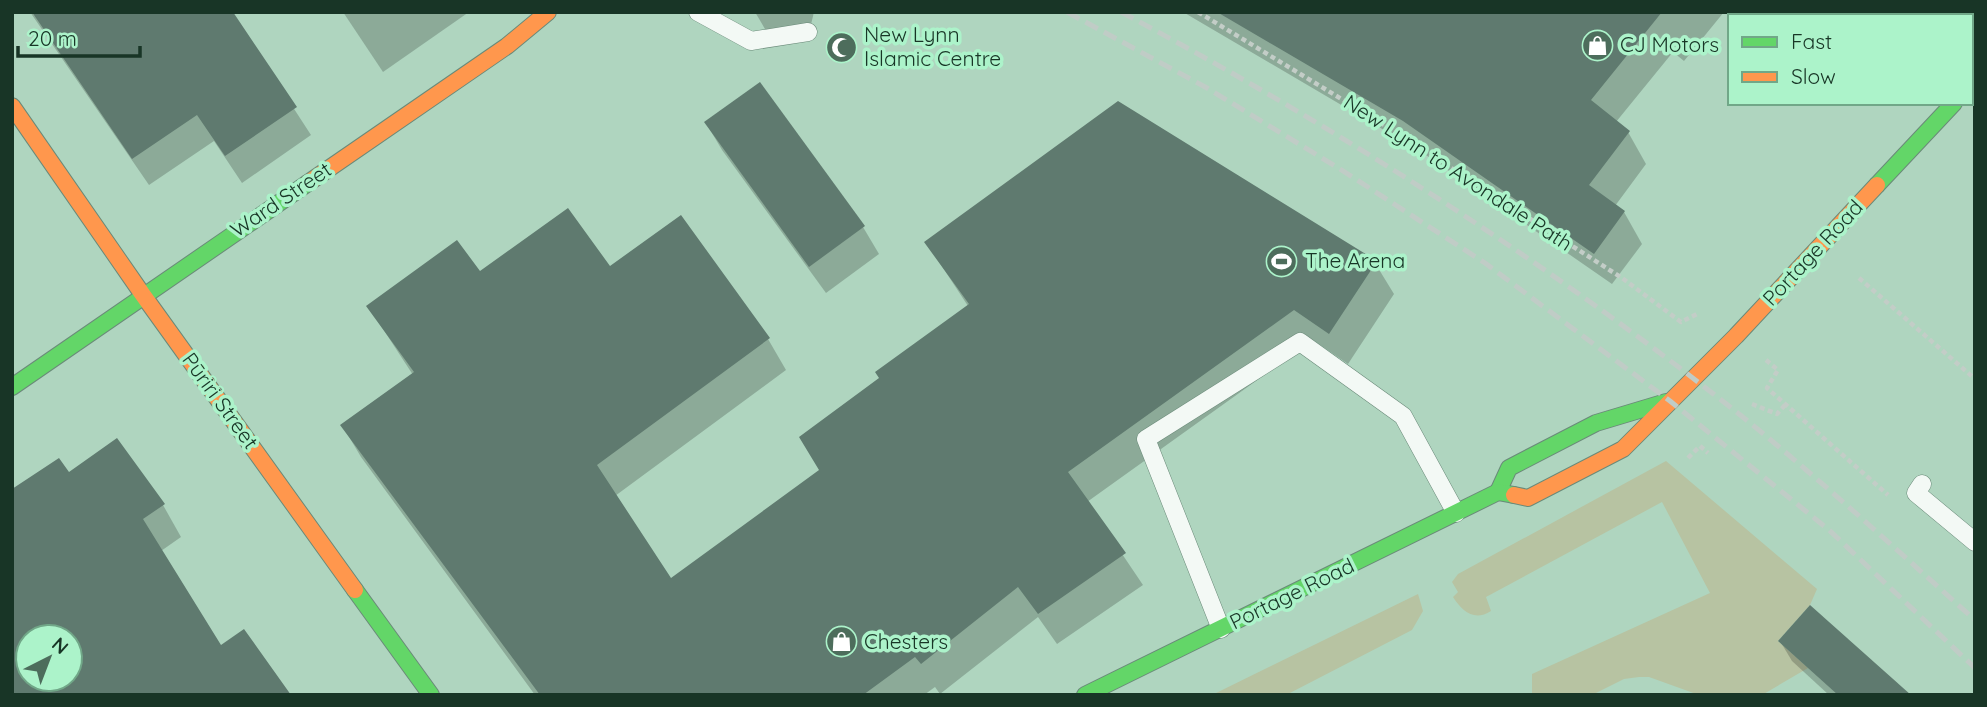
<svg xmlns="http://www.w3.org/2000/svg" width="1987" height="707" font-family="Quicksand,sans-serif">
  <rect width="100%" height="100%" fill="#afd5bf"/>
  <g fill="#b7c3a2">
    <path d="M1666,461L1817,589L1810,605L1778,641L1808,668L1762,695H1699L1649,677H1639L1624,679L1592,695H1532V674L1710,593L1662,502L1486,597L1491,611C1474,622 1462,611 1453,597L1458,592L1452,582L1458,574Z"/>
    <polygon points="1418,594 1423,611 1412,630 1286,695 1212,695"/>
  </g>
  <g fill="#0003" fill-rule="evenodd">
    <polygon points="30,12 231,12 311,135 242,183 214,141 149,185"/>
    <polygon points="343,12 469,12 383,72"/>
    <polygon points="755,12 814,12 807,41 765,29"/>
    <polygon points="1183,12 1724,12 1684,61 1673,52 1616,122 1628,132 1646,164 1615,206 1624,212 1642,244 1612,284 1423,153"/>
    <polygon points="1783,12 1936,12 1934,16 1788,16"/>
    <polygon points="706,123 863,227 879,254 826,293 722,150"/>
    <polygon points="926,242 1375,263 1394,294 1348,364 1313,340 1087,502 1143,585 1057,644 1038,617 940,694 935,687 924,695 535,695 361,457 342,425 413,375 368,306 480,273 609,269 768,339 786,370 615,496 671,580 821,471 881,379 968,306"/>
    <path d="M116,440L163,505L181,537L161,551L220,647L12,695L68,474ZM28,637H70V679H28Z"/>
    <polygon points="1780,641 1905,695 1829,695 1792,661"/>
  </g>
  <g fill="#5f7a6f" fill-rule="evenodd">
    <polygon points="32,12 233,12 297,107 225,156 197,115 132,159"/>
    <polygon points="1217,12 1662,12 1591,100 1630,131 1589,185 1625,211 1594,254 1403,121"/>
    <polygon points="760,82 865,226 809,267 704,122"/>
    <polygon points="1118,101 1377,261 1329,334 1294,310 1068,472 1126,553 1038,614 1018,587 921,664 915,657 863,695 540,695 340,425 414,372 366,306 457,240 480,271 568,208 610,266 681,215 770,338 597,465 671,578 819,470 799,437 879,378 875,372 969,304 924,242"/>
    <path d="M117,438L165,504L143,519L221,645L244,629L291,695H12V489L59,458L69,472ZM28,637H70V679H28Z"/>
    <polygon points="1810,605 1911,695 1838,695 1778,641"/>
  </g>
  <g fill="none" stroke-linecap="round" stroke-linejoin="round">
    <defs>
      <g id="lane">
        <polyline points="698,12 751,41 808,32"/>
        <polyline points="1922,484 1916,493 1975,542"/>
        <polyline points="1221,629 1146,439 1300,342 1403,416 1456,513"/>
      </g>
      <g id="fast">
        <polyline points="1877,185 1954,103"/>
        <polyline points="12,387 308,183"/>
        <polyline points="1498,492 1509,468 1596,423 1666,402"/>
        <polyline points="355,590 431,695"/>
        <polyline points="1085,695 1498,492 1514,495"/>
      </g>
      <g id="slow">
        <polyline points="12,106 143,295 355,590"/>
        <polyline points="308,183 507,46 548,12"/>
        <polyline points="1514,495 1528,498 1623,449 1736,336 1877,185"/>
      </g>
    </defs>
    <use href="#lane" stroke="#6a8a79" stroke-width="19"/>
    <use href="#fast" stroke="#6a8a79" stroke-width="18"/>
    <use href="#slow" stroke="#6a8a79" stroke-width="18"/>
    <g stroke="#c3cdc7" stroke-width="4.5" stroke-dasharray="5 3.5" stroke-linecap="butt">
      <polyline points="1198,12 1386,126 1622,278 1681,322 1699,313"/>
      <polyline points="1859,278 1975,379"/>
      <polyline points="1766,360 1778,370 1767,388 1888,495"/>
      <polyline points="1752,404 1777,414 1785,405"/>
      <polyline points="1688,458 1700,446 1708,453"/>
    </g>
    <use href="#lane" stroke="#f3f9f5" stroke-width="18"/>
    <use href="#fast" stroke="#63d668" stroke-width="16"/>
    <use href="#slow" stroke="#ff974d" stroke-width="16"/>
    <g stroke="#c0ccc6" stroke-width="5" stroke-dasharray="14 7" stroke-linecap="butt">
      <polyline points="1067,12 1207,88 1340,169 1485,263 1670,401 1829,530 1975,668"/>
      <path d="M1121,12C1337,127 1552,265 1744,418C1823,482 1899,552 1975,620"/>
    </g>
  </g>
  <defs>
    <symbol id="shop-disc" viewBox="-11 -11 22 22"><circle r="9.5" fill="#4d6d5c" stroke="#acf3ca"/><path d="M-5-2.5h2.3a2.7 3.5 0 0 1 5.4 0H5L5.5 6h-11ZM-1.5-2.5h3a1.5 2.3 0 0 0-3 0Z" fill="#fff"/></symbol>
    <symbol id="mosque-disc" viewBox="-11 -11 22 22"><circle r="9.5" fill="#4d6d5c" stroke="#acf3ca"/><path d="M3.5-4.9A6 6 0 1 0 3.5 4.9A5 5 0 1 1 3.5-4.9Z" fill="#fff"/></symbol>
    <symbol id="stadium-disc" viewBox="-11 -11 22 22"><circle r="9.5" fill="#4d6d5c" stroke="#acf3ca"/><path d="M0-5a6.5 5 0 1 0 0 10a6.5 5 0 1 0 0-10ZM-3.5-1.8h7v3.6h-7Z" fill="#fff"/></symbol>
  </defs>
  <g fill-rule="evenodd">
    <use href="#shop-disc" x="1580" y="28" width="35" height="35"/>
    <use href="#mosque-disc" x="824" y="30" width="35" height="35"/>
    <use href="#stadium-disc" x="1264" y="244" width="35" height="35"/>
    <use href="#shop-disc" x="824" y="624" width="35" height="35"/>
  </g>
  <g text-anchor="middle" stroke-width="7" stroke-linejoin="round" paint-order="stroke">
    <g font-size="21" fill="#183526" stroke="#acf3ca" text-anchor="start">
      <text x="864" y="42">New Lynn<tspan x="864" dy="24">Islamic Centre</tspan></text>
      <text x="1620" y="52">CJ Motors</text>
      <text x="1305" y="268">The Arena</text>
      <text x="864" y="649">Chesters</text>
    </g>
    <g font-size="21" fill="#183526" stroke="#acf3ca">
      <text transform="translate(1458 173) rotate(33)" y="7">New Lynn to Avondale Path</text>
      <text transform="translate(281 200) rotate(-34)" y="7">Ward Street</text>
      <text transform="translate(1813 253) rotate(-47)" y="7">Portage Road</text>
      <text transform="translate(220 401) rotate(54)" y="7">Pūriri Street</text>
      <text transform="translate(1292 594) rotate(-26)" y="7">Portage Road</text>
    </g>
  </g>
  <rect width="1987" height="707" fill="none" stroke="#183526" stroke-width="28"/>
  <rect x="1728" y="14" width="245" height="91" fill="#acf3ca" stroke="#71a788" stroke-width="2"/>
  <rect x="1742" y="37" width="35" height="10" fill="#63d668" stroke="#71a788" stroke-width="2"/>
  <text x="1791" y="49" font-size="21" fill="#183526">Fast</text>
  <rect x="1742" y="72" width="35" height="10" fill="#ff974d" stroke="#71a788" stroke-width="2"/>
  <text x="1791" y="84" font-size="21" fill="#183526">Slow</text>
  <g transform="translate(49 658) rotate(42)"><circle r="33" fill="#acf3ca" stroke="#71a788" stroke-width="2"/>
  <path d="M0-5L12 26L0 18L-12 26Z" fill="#4d6d5c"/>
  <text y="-10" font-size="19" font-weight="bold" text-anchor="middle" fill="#183526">N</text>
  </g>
  <path d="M18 46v10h122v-10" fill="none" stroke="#183526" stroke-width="3.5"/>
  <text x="28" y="46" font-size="21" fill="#183526" stroke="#acf3ca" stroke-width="5" paint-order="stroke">20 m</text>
</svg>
